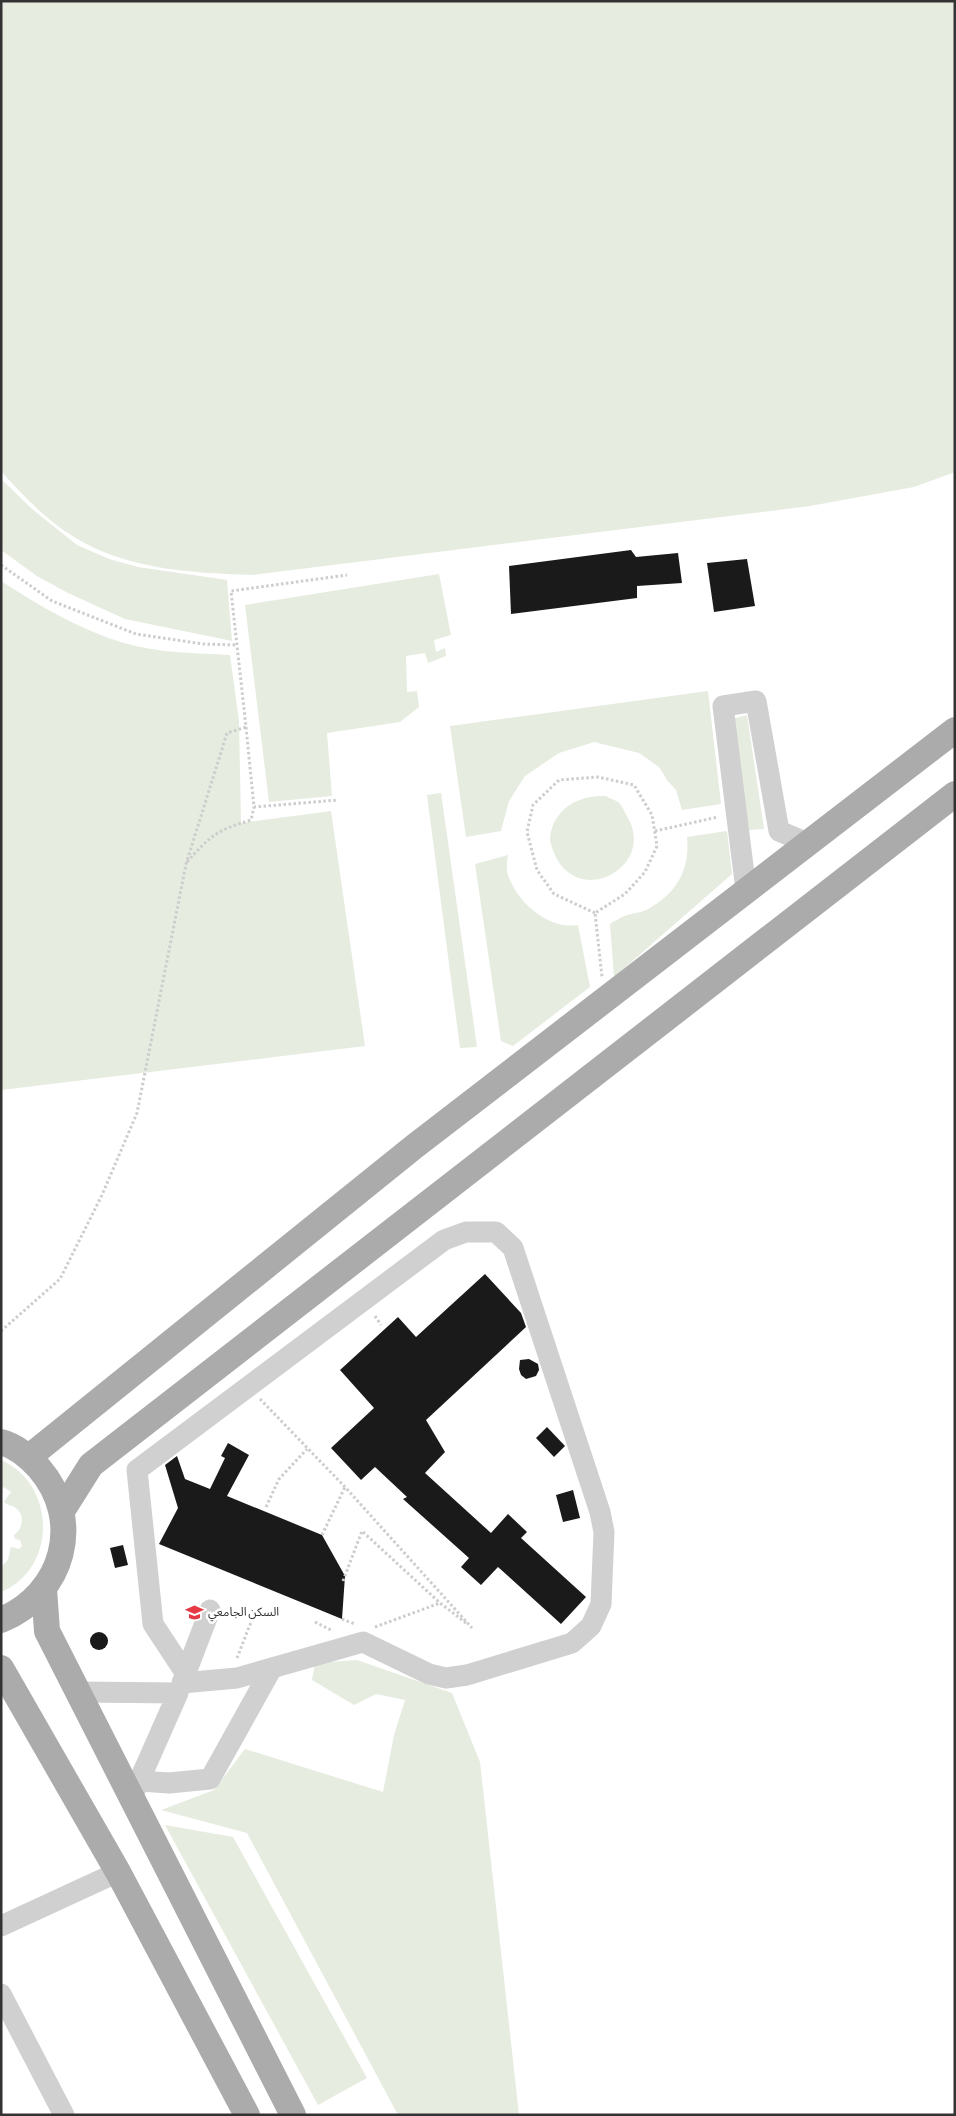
<svg xmlns="http://www.w3.org/2000/svg" width="956" height="2116" font-family="'Asap Condensed','Noto Sans Arabic',sans-serif">
  <rect width="100%" height="100%" fill="#fff"/>
  <g fill="#e6ecdf">
    <path d="M1,1H955V472L914,487L810,506L252,575C195,573 132,570 81,541C50,524 25,498 1,471Z"/>
    <polygon points="1,479 32,509 77,545 109,559 138,567 227,580 232,641 125,619 68,593 37,576 1,550"/>
    <polygon points="439,574 451,635 434,640 436,652 445,648 446,656 428,663 425,653 406,656 407,692 417,691 419,707 400,722 327,733 332,796 269,802 245,605"/>
    <path d="M1,581C40,606 80,630 124,643C157,653 196,653 230,655L239,721L241,823L331,811L365,1046L1,1090Z"/>
    <polygon points="708,691 721,804 682,810 676,790 667,780 659,767 639,753 594,742 559,753 525,776 509,801 501,831 466,837 450,726"/>
    <polygon points="747,715 764,829 749,830 732,719"/>
    <polygon points="441,793 477,1047 460,1048 427,795"/>
    <path d="M606,796C610,799 616,800 619,803C623,807 626,815 629,820C655,870 570,913 551,844C549,836 551,832 553,825C563,804 582,795 606,796Z"/>
    <path d="M727,831L732,874L614,977L610,924C615,921 621,917 627,915C636,913 645,912 653,906C679,890 690,867 687,837Z"/>
    <path d="M508,855C507,862 506,869 508,875C517,902 548,930 578,925L590,987L513,1046L501,1041L475,864Z"/>
    <path d="M1,1460C56,1484 58,1568 1,1592V1567L8,1560L11,1547L19,1549L22,1546L20,1540L15,1539L14,1535C22,1530 25,1517 18,1510C14,1505 8,1506 4,1502L11,1492L4,1487L1,1490Z"/>
    <polygon points="357,1660 452,1693 480,1762 519,2115 398,2115 247,1833 161,1810 214,1790 245,1749 383,1792 394,1735 405,1700 376,1694 354,1705 312,1680 315,1663"/>
    <polygon points="165,1825 233,1837 367,2078 318,2105"/>
  </g>
  <g fill="#1a1a1a">
    <polygon points="631,550 636,557 678,553 682,583 637,586 637,598 511,614 509,566"/>
    <polygon points="747,559 755,606 714,612 707,563"/>
    <polygon points="485,1274 521,1313 526,1327 426,1420 445,1452 425,1473 491,1533 508,1514 527,1532 521,1538 586,1597 561,1624 498,1567 481,1585 461,1567 469,1558 403,1499 407,1497 375,1467 361,1480 331,1448 374,1408 340,1370 398,1317 416,1337"/>
    <polygon points="529,1359 538,1364 539,1370 536,1376 526,1379 521,1375 519,1369 520,1360"/>
    <polygon points="547,1427 565,1446 554,1457 536,1438"/>
    <polygon points="228,1443 249,1455 227,1496 322,1535 345,1576 342,1619 159,1544 178,1508 165,1465 177,1456 185,1479 210,1489 225,1458 221,1456"/>
    <polygon points="573,1490 580,1518 563,1522 556,1495"/>
    <polygon points="123,1545 128,1565 115,1568 110,1548"/>
    <circle cx="99" cy="1641" r="9"/>
  </g>
  <g fill="none" stroke-linecap="round" stroke-linejoin="round">
    <g stroke="#cdcdcd" stroke-width="3" stroke-dasharray="2.5 2.5" stroke-linecap="butt">
      <polyline points="1,565 52,601 136,634 203,644 237,645"/>
      <polyline points="246,727 254,807 338,800"/>
      <polyline points="655,831 718,817"/>
      <path d="M187,862C210,836 217,830 251,820L254,807"/>
      <polyline points="595,913 554,894 537,870 527,832 533,805 559,780 598,777 634,785 652,815 657,846 645,872 625,894 595,913 602,977"/>
      <polyline points="375,1316 381,1325"/>
      <polyline points="1,1331 60,1279 102,1195 137,1113 186,864 227,733 246,727 231,591 347,575"/>
      <polyline points="260,1399 345,1487 472,1628"/>
      <polyline points="266,1507 279,1479 307,1449"/>
      <polyline points="322,1535 345,1487"/>
      <polyline points="343,1581 362,1531 440,1603 466,1623"/>
      <polyline points="342,1619 355,1624"/>
      <polyline points="315,1622 333,1631"/>
      <polyline points="375,1627 440,1603"/>
      <polyline points="237,1658 255,1612"/>
    </g>
    <g stroke="#d0d0d0" stroke-width="21">
      <polyline points="746,890 723,706 756,701 779,831 807,843"/>
      <polyline points="182,1683 237,1678 363,1642 429,1674 446,1678 467,1675 572,1643 591,1626 601,1604 604,1532 600,1512 513,1248 496,1232 466,1232 444,1240 137,1470 153,1624 186,1674"/>
      <polyline points="182,1683 210,1610"/>
      <polyline points="78,1692 178,1693 132,1797"/>
      <polyline points="139,1781 169,1783 210,1779 272,1668"/>
      <polyline points="1,1926 118,1872"/>
      <polyline points="1,1994 64,2115"/>
    </g>
    <g stroke="#ababab" stroke-width="26">
      <path d="M1,1442C16,1446 29,1457 39,1468C84,1520 64,1594 1,1620"/>
      <polyline points="29,1457 415,1146 955,730"/>
      <polyline points="62,1511 91,1465 955,794"/>
      <polyline points="44,1589 47,1631 293,2115"/>
      <polyline points="1,1668 118,1872 247,2115"/>
    </g>
  </g>
  <defs>
    <symbol id="university-bare" viewBox="-9 -9 18 18"><path d="M0-5L7-2L0 1L-7-2ZM-4 1L0 2.5L4 1V4Q0 6-4 4Z" fill="#e63946" stroke="#fff" stroke-width="2.5" paint-order="stroke"/></symbol>
  </defs>
  <g fill-rule="evenodd">
    <use href="#university-bare" x="182" y="1600" width="25" height="25"/>
  </g>
  <g text-anchor="middle" stroke-width="5" stroke-linejoin="round" paint-order="stroke">
    <g font-size="12" fill="#333" stroke="#fff" text-anchor="start">
      <text x="208" y="1616">السكن الجامعي</text>
    </g>
  </g>
  <rect width="956" height="2116" fill="none" stroke="#333333" stroke-width="5"/>
</svg>
